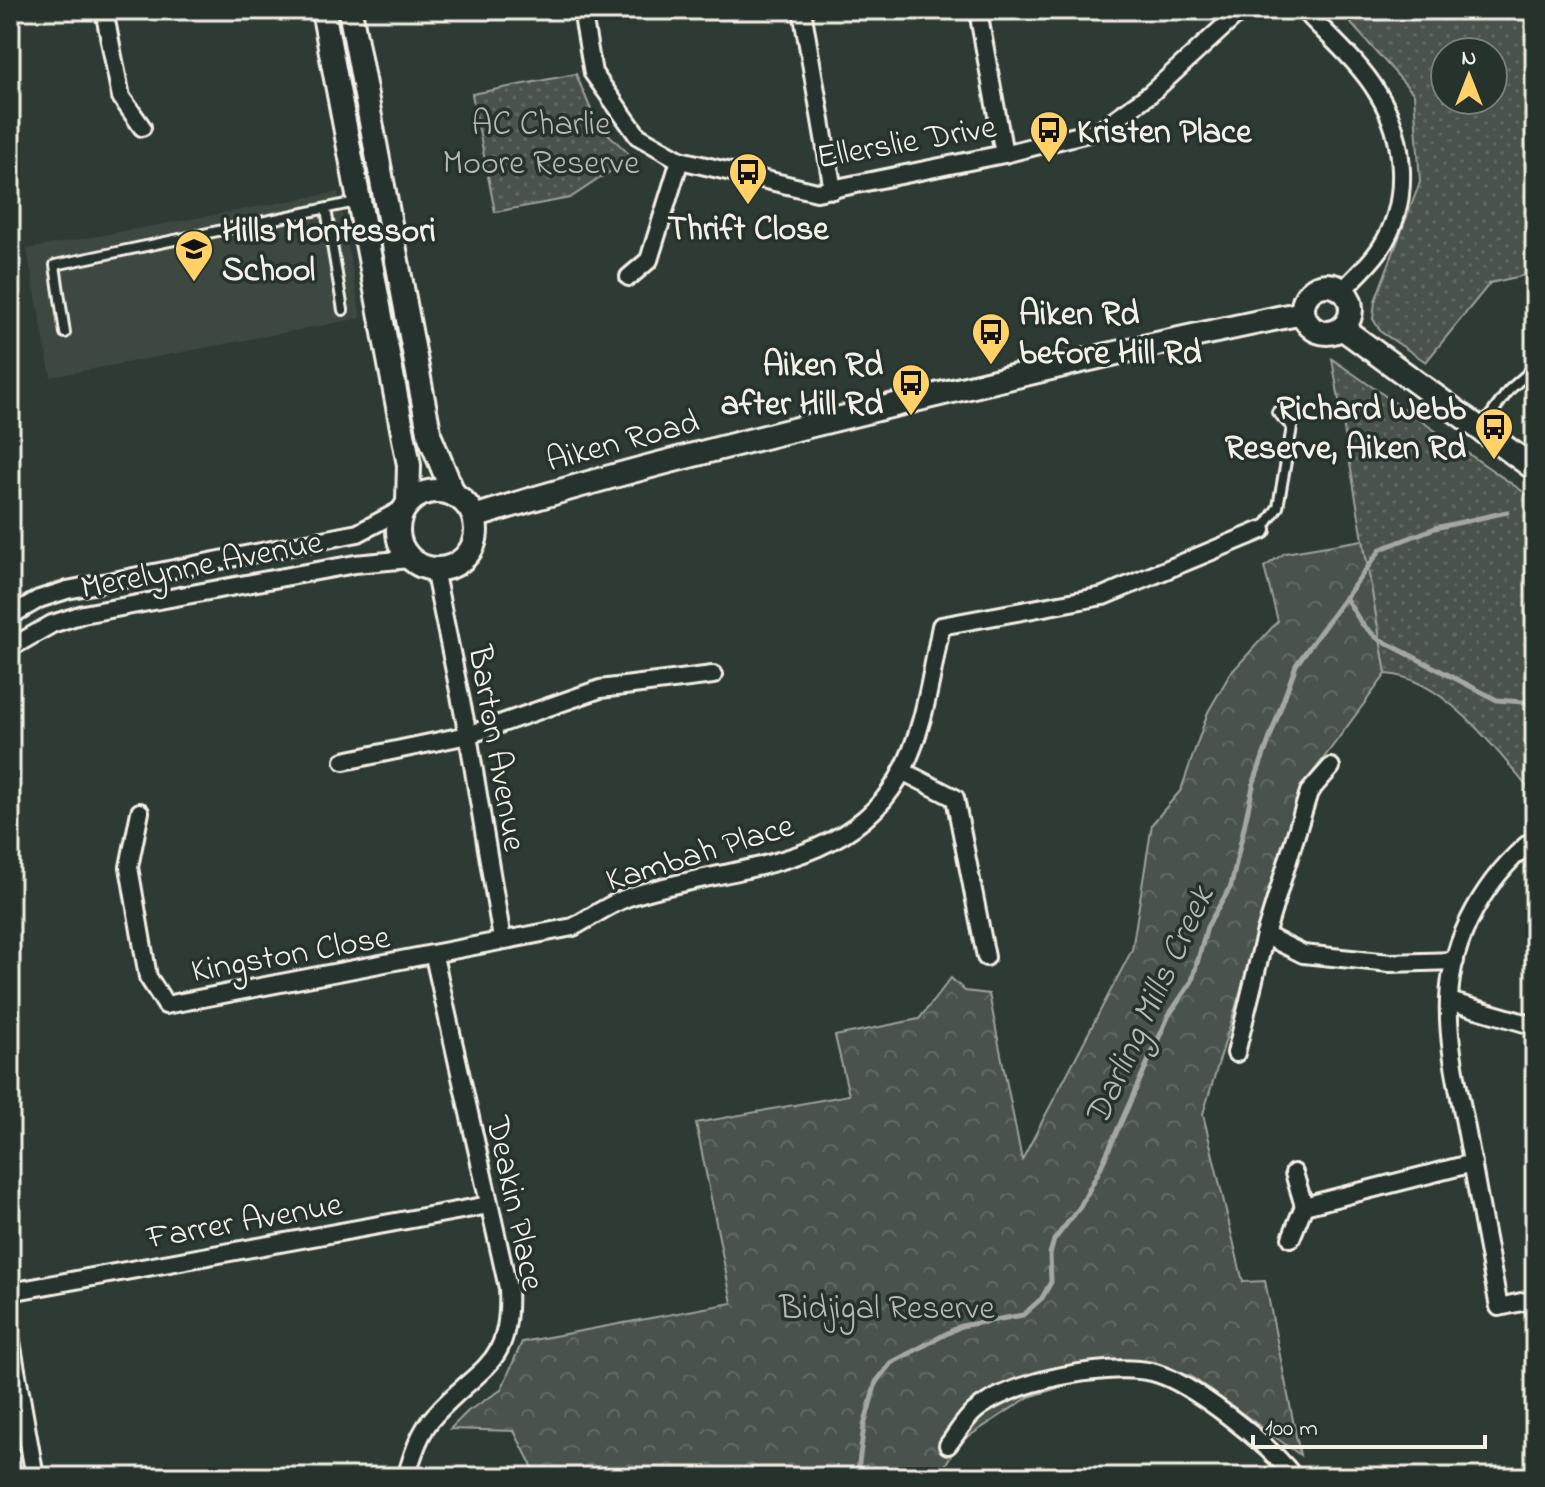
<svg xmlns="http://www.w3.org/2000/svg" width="1545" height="1487" font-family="'Indie Flower',sans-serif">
  <defs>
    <pattern id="grass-dots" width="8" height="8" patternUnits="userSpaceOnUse" patternTransform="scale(2)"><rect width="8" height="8" fill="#48524c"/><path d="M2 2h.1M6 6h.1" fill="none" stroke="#636b66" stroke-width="1.8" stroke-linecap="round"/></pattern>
    <pattern id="forest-crowns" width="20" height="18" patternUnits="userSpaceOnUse" patternTransform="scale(2)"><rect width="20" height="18" fill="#48524c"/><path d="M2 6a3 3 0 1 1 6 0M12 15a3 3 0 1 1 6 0" fill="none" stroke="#636b66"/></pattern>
  </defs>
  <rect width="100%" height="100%" fill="#2e3b34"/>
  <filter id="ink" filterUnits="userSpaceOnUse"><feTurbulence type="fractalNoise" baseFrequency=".0125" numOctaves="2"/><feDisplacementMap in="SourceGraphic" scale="16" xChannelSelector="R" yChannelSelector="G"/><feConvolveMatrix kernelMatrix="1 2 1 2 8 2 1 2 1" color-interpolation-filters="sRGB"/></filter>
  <g filter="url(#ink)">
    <polygon fill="#3c4841" points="338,192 361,318 51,377 27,249"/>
    <g fill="url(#grass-dots)" stroke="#9ea29a" stroke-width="2" fill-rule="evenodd">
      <path d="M1339,10H1535V273L1490,283L1426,362L1381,332L1373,319L1375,301L1420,182L1414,94ZM1445,52H1493V100H1445Z"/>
      <polygon points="576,74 596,122 632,157 570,198 495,212 472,94"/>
      <path d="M1332,359L1535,500V797C1501,755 1444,677 1386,674Z"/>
    </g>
    <polygon fill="url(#forest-crowns)" stroke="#9ea29a" stroke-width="2" points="1363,540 1386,674 1303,786 1203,1114 1243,1282 1265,1281 1300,1455 1189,1375 1103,1374 1029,1397 960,1442 937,1477 547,1477 534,1470 514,1431 450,1429 468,1411 501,1390 522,1342 732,1303 696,1123 849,1095 835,1036 919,1019 951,978 965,991 989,994 1022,1160 1132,950 1152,824 1181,790 1208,712 1230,674 1278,621 1264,567 1285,553"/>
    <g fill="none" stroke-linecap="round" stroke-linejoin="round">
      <g stroke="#a4a8a0" stroke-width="5">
        <polyline points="1345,597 1362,624 1377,638 1497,700 1535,703"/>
        <polyline points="857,1477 864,1426 876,1382 891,1363 961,1326 1023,1315 1042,1298 1051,1282 1050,1254 1054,1240 1080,1207 1100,1169 1169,1015 1192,981 1207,927 1231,886 1254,782 1296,665 1381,549 1435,528 1507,512"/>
      </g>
      <defs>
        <g id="service">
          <polyline points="326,209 343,310"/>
          <polyline points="65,333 55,265 356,202"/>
          <polyline points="1482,427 1509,390 1535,367"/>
          <polyline points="1262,530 1278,507 1292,427 1277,412"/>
        </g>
        <g id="minor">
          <polyline points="104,10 121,97 142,127"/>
          <polyline points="582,10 593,73 638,136 680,160 817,192 1004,154 1100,130 1150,94 1242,10"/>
          <polyline points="802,10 833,190"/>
          <path d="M1304,10C1328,36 1359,62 1377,92C1406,138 1411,203 1380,249C1370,264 1355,277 1343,290"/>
          <polyline points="980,22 1004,154"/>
          <polyline points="629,277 649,260 680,160"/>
          <polyline points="434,569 468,735 502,939"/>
          <polyline points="10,616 39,599 67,590 358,533 403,509"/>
          <polyline points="10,648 52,624 83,614 355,564 410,559"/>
          <polyline points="344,761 468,735 600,689 713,675"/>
          <polyline points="902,771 955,798 986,957"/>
          <path d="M140,812L129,867L148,977L166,1005L573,927C592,917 612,902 632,896C722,866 844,872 898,779C924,734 931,676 941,626L1103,596L1262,530"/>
          <path d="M1535,838C1486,877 1451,937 1449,1000C1447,1046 1460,1094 1468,1139C1478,1195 1488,1251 1499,1307L1535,1299"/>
          <polyline points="1265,935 1303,954 1390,963 1455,961"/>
          <polyline points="1449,1001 1535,1026"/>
          <polyline points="1236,1053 1265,935 1309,792 1331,767"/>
          <polyline points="1294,1173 1304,1206 1473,1163"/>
          <polyline points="1291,1238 1304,1206"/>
          <polyline points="10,1292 489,1205"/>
          <polyline points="10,1336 35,1477"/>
          <path d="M948,1445C956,1435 964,1420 975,1411C1010,1381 1106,1362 1152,1372C1190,1381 1270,1445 1294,1477"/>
          <path d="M406,1477C413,1455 419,1432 435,1415C480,1365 512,1367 508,1288L434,956"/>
        </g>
        <g id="tertiary">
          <polyline points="323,10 409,465 408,503"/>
          <polyline points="350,10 430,437 454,495"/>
          <circle cx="1327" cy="309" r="24"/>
          <polyline points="1342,328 1535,469"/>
          <circle cx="437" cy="530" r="39"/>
          <path d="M474,517C594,479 715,449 837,419C992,381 1147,344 1303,313"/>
        </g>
      </defs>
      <use href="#service" stroke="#f4f1e8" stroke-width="14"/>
      <use href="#minor" stroke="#f4f1e8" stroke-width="22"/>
      <use href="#tertiary" stroke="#f4f1e8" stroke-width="28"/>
      <use href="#service" stroke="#26332d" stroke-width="8"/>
      <use href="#minor" stroke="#26332d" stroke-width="16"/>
      <use href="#tertiary" stroke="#26332d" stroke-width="22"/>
    </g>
  </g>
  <defs>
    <symbol id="bus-pin" viewBox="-11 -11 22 30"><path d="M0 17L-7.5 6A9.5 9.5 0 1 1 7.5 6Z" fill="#ffd166" stroke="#26332d"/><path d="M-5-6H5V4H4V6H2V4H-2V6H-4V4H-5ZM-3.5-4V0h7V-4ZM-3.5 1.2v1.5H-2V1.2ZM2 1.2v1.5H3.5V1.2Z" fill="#111"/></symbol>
    <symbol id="school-pin" viewBox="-11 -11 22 30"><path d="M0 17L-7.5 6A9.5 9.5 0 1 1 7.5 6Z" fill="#ffd166" stroke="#26332d"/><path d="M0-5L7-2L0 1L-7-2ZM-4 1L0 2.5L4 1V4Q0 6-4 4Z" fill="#111"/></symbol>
  </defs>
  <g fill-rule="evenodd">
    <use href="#bus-pin" x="1027" y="108" width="44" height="60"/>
    <use href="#bus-pin" x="726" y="150" width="44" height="60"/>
    <use href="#school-pin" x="172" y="227" width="44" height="60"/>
    <use href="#bus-pin" x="969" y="310" width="44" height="60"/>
    <use href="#bus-pin" x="889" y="361" width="44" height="60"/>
    <use href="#bus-pin" x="1472" y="405" width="44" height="60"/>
  </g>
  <g text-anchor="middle" stroke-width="7" stroke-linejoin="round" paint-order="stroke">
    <g font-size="34" fill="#b8b9b1" stroke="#26332d">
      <text x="541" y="134">AC Charlie<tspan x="541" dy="39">Moore Reserve</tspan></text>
      <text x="887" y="1318">Bidjigal Reserve</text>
    </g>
    <g font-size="34" font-weight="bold" fill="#f4f1e8" stroke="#26332d" text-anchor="start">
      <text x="1077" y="142">Kristen Place</text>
      <text x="748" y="239" text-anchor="middle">Thrift Close</text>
      <text x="222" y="241">Hills Montessori<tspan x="222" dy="39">School</tspan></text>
      <text x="1019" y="324">Aiken Rd<tspan x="1019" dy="39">before Hill Rd</tspan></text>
      <text x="883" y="375" text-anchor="end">Aiken Rd<tspan x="883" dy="39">after Hill Rd</tspan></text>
      <text x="1466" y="419" text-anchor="end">Richard Webb<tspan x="1466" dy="39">Reserve, Aiken Rd</tspan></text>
    </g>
    <g font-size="34" fill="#f4f1e8" stroke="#26332d">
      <text transform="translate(906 140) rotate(-10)" y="12">Ellerslie Drive</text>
      <text transform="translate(622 439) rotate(-15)" y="12">Aiken Road</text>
      <text transform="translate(201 563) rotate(-11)" y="12">Merelynne Avenue</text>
      <text transform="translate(499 748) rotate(80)" y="12">Barton Avenue</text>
      <text transform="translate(699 851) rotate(-17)" y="12">Kambah Place</text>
      <text transform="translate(290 952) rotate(-10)" y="12">Kingston Close</text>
      <text transform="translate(517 1203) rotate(78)" y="12">Deakin Place</text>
      <text transform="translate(244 1219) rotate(-10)" y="12">Farrer Avenue</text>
    </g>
    <g font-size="36" font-style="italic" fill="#b8bab2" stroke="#26332d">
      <text transform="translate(1147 1005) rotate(-65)" y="13">Darling Mills Creek</text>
    </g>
  </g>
  <rect width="1545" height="1487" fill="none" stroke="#26332d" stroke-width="40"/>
  <rect x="20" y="20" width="1505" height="1447" fill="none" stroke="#f4f1e8" stroke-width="3" filter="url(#ink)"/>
  <g transform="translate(1469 76)"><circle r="38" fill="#26332d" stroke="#787f78" stroke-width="2"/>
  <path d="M0-6L14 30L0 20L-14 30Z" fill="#ffd166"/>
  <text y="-12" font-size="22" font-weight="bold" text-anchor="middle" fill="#f4f1e8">N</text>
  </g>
  <path d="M1253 1435v12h232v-12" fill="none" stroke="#f4f1e8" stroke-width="4"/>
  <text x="1265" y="1435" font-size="24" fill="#f4f1e8" stroke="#26332d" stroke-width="6" paint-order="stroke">100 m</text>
</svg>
